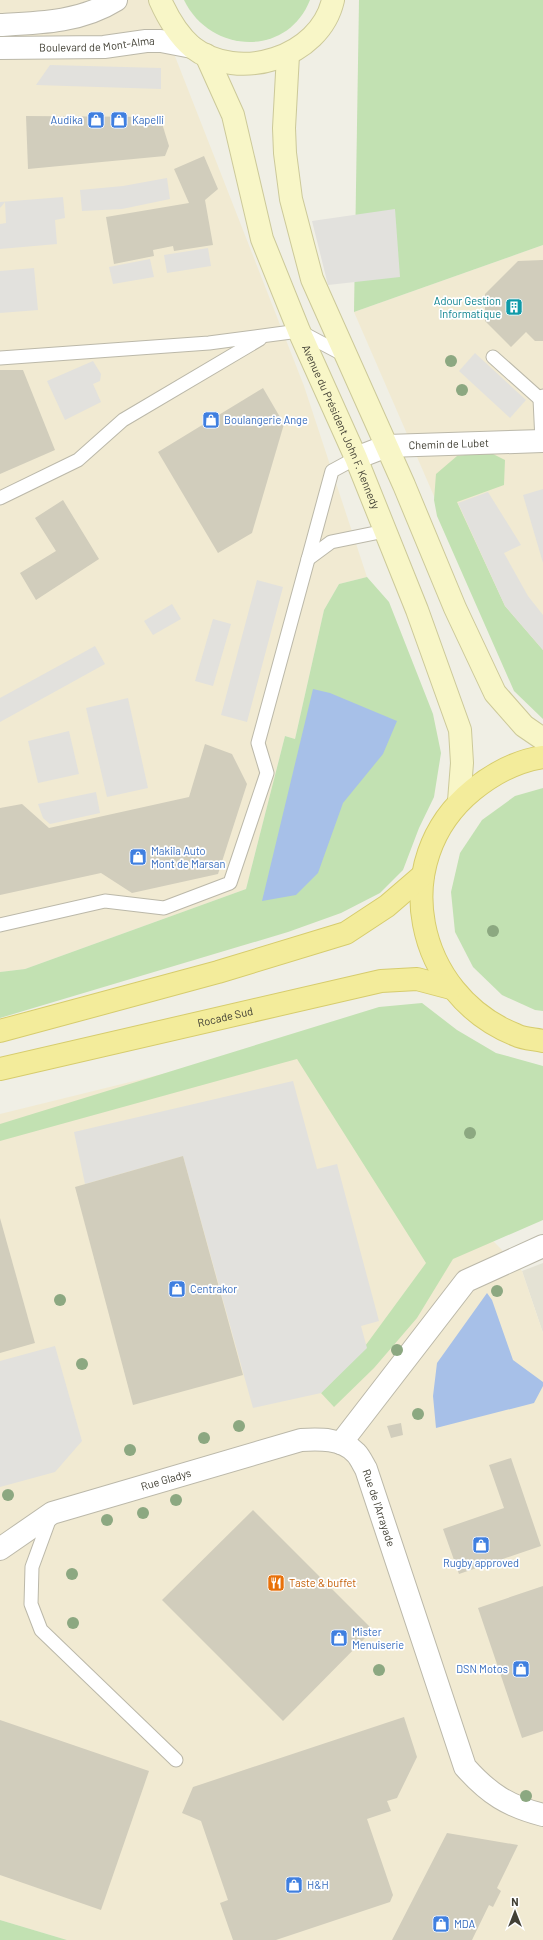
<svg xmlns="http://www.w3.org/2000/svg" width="543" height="1940" font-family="Barlow,sans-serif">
  <rect width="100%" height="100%" fill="#f0efe5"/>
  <polygon fill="#e4e2d4" points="543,1263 543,1333 522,1271"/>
  <g fill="#f1ead2">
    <polygon points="0,0 153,0 304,386 367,577 339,584 324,610 295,739 285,736 246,889 25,969 0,972"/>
    <polygon points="543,245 543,660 497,641 354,312"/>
    <polygon points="301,1040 522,1271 543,1333 543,1940 67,1940 0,1920 0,1114"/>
  </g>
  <g fill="#c2e1b2">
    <path d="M184,0H310C287,58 210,54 184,0Z"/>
    <polygon points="359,0 543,0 543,245 354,312"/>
    <polygon points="489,452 505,460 504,485 457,502 505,606 543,650 543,719 514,691 437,516 434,500 436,474 457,456"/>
    <polygon points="367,577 389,602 433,714 441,753 434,797 419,828 403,870 380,893 341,913 288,932 0,1018 0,972 25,969 246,889 285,736 295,739 324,610 339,584"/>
    <polygon points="543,788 543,1011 535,1010 502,995 473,967 455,932 451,892 460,853 482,820 515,796"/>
    <polygon points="422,1003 457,1030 496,1053 543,1066 543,1220 453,1259 417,1318 374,1368 334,1407 321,1393 360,1353 426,1263 297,1059 0,1141 0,1124 379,1007"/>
    <polygon points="0,1920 67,1940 0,1940"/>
  </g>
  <g fill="#e2e1dd">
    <polygon points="50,65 161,68 161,89 36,85"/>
    <polygon points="167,178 170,199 122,209 82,211 80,190 123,186"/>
    <polygon points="63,197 65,218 55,220 57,244 0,249 0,224 6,223 5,202 0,208 0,202"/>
    <polygon points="395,209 400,277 328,285 312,221"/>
    <polygon points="208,248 211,266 167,273 164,255"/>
    <polygon points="150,259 154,277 113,284 109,267"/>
    <polygon points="34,268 38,310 0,313 0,271"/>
    <polygon points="475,353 526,400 510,418 459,371"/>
    <polygon points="93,361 101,374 100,381 93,384 101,402 65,420 47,381"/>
    <polygon points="543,489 543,563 523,495"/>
    <polygon points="488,492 521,545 504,553 528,596 543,615 543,650 505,606 458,503"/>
    <polygon points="257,580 283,587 247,722 221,715"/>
    <polygon points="172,604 181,619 153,635 144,621"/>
    <polygon points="213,619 231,624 213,686 195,681"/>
    <polygon points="95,646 105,664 0,722 0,698"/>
    <polygon points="128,698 148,788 107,797 86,708"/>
    <polygon points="69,731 79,774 38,783 28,741"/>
    <polygon points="96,792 100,813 50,824 43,818 38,804"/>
    <polygon points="293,1081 317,1169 337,1164 379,1321 361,1326 367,1348 321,1393 253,1408 183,1156 85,1184 74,1132"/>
    <polygon points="55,1346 82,1441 55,1472 0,1487 0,1361"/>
  </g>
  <g fill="#a7c0e8">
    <polygon points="313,689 330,693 397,721 383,754 343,803 318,873 296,895 262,901"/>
    <polygon points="487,1293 492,1300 513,1360 543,1382 543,1386 534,1403 436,1428 433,1396 437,1363"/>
  </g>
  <g fill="#d1cdbc">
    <polygon points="26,116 160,117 169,146 165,156 28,169"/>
    <polygon points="204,156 218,189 205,200 213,245 174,251 173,246 153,250 154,256 114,264 106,217 189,203 174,169"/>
    <polygon points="543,260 543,341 535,341 526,332 511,347 485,321 485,294 518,261"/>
    <polygon points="0,370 23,370 55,450 0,474"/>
    <polygon points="263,388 284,424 252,533 218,553 158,452"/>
    <polygon points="63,500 99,559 36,600 20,573 56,551 35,518"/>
    <polygon points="205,744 232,754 247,784 218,874 132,893 101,873 0,895 0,808 22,804 49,828 189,797"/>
    <polygon points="183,1156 243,1375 133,1405 75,1187"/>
    <polygon points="0,1218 35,1343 0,1353"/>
    <polygon points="401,1423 403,1435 391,1438 387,1426"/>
    <polygon points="511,1458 541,1546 459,1574 443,1529 504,1508 489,1465"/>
    <polygon points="253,1510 373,1630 283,1721 162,1600"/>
    <polygon points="543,1586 543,1731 522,1738 478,1608"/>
    <polygon points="404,1717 417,1757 397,1798 387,1801 391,1811 367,1819 393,1895 390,1902 276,1940 233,1940 220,1903 228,1900 201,1821 182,1813 193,1787"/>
    <polygon points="0,1720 149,1771 101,1910 0,1875"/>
    <polygon points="447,1833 518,1845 497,1888 501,1891 493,1907 489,1905 472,1940 392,1940"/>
  </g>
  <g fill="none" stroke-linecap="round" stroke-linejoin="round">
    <defs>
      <g id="service">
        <polyline points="493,357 540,399"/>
        <polyline points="0,358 209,343 299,331 346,356"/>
        <polyline points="542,441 540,399 543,396"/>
        <polyline points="0,498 78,460 123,420 260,339"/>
        <polyline points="308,559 331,542 385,531"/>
        <polyline points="0,925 105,901 164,908 230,883 267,773 258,743 332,471 356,458"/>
        <polyline points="51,1515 32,1567 31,1604 41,1630 176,1760"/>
      </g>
      <g id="minor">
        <path id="s1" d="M356,458L387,446L543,441"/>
        <polyline points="341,1443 466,1281 543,1246"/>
        <path id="s2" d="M0,1549L52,1513L301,1440C319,1439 342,1438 356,1453C360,1457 363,1464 366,1469L465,1767C489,1794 508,1806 543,1815"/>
      </g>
      <g id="tertiary">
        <path d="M0,25C40,23 81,22 116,0"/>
        <path id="s3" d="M0,48L104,47L146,41H161L192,47"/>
      </g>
      <g id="secondary">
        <path d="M160,0C168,18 177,34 192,47C238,83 320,58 333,0"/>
        <path id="s4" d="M206,55L233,115L262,239L299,331L356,458L417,610L460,730L462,763L459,801"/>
        <polyline points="288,55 284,128 285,153 291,199 312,279 404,485 455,608 495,693 524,726 543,739"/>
      </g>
      <g id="primary">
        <path d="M543,757C516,761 494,773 473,790C386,861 415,995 516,1035C524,1039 534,1039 543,1041"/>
        <polyline points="0,1031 218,972 346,933 387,906 423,875"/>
        <path id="s5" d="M0,1069L381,981L417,979L451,988"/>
      </g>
    </defs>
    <use href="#service" stroke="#bbb8a9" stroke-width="15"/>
    <use href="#minor" stroke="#bbb8a9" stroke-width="24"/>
    <use href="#tertiary" stroke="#bbb8a9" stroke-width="24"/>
    <use href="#secondary" stroke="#ccc999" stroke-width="24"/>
    <use href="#primary" stroke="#d6cc6d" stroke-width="24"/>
    <use href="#service" stroke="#fff" stroke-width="13"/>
    <use href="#minor" stroke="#fff" stroke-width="22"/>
    <use href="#tertiary" stroke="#fff" stroke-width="22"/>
    <use href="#secondary" stroke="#f8f6c7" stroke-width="22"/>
    <use href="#primary" stroke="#f3ec9b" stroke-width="22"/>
  </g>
  <g fill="#8ca881">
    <circle cx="451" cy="361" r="6"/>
    <circle cx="462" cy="390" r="6"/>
    <circle cx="493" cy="931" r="6"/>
    <circle cx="470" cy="1133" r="6"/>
    <circle cx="497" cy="1291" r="6"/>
    <circle cx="60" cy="1300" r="6"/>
    <circle cx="397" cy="1350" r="6"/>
    <circle cx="82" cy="1364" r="6"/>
    <circle cx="418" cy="1414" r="6"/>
    <circle cx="239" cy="1426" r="6"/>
    <circle cx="204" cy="1438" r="6"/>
    <circle cx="130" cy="1450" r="6"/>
    <circle cx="8" cy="1495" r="6"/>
    <circle cx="176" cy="1500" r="6"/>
    <circle cx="143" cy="1513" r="6"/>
    <circle cx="107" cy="1520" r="6"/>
    <circle cx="72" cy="1574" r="6"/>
    <circle cx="73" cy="1623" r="6"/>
    <circle cx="379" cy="1670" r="6"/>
    <circle cx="526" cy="1796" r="6"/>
  </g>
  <defs>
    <symbol id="shop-square" viewBox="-11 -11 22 22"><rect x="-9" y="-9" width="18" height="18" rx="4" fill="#3f7fe0" stroke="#fff"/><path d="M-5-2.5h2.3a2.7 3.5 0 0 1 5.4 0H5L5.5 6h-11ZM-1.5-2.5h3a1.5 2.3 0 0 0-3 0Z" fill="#fff"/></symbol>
    <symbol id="building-square" viewBox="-11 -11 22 22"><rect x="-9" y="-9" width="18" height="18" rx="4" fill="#0f9aa8" stroke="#fff"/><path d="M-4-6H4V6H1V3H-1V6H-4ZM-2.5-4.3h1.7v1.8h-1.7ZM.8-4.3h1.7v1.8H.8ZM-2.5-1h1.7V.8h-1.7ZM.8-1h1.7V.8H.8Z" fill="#fff"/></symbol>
    <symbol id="restaurant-square" viewBox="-11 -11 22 22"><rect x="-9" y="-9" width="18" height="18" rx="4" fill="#e8710a" stroke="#fff"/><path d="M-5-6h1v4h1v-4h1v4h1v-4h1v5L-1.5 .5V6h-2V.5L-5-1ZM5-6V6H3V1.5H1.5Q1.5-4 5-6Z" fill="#fff"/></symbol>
  </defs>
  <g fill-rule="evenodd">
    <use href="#shop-square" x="86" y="110" width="20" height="20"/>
    <use href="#shop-square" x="109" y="110" width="20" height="20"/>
    <use href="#building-square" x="504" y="297" width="20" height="20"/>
    <use href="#shop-square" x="201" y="410" width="20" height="20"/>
    <use href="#shop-square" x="128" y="847" width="20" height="20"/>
    <use href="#shop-square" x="167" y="1279" width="20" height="20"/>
    <use href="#shop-square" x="471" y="1535" width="20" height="20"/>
    <use href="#restaurant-square" x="266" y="1573" width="20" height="20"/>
    <use href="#shop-square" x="329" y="1628" width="20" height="20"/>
    <use href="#shop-square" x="511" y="1659" width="20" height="20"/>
    <use href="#shop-square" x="284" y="1875" width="20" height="20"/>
    <use href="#shop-square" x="431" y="1914" width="20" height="20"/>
  </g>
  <g text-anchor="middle" stroke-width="3.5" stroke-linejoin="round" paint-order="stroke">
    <g font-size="11" fill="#424035" stroke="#fff">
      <text dy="4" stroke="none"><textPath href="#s3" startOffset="97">Boulevard de Mont-Alma</textPath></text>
      <text dy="4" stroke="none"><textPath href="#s4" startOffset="397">Avenue du Président John F. Kennedy</textPath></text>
      <text dy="4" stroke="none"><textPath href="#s1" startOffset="95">Chemin de Lubet</textPath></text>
      <text dy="4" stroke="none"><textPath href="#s5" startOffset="231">Rocade Sud</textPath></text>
      <text dy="4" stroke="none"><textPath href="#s2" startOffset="182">Rue Gladys</textPath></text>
      <text dy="4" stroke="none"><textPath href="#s2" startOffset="441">Rue de l'Arrayade</textPath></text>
    </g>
    <g font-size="11" fill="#366cbe" stroke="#fff" text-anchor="start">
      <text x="83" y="124" text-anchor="end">Audika</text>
      <text x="132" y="124">Kapelli</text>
      <text x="224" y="424">Boulangerie Ange</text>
      <text x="151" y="855">Makila Auto<tspan x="151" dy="13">Mont de Marsan</tspan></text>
      <text x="190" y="1293">Centrakor</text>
      <text x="481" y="1567" text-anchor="middle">Rugby approved</text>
      <text x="352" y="1636">Mister<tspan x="352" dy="13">Menuiserie</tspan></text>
      <text x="508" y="1673" text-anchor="end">DSN Motos</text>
      <text x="307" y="1889">H&amp;H</text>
      <text x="454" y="1928">MDA</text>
    </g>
    <g font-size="11" fill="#0d838f" stroke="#fff" text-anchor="end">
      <text x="501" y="305">Adour Gestion<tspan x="501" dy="13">Informatique</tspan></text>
    </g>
    <g font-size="11" fill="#c56008" stroke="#fff" text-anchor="start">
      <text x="289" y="1587">Taste &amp; buffet</text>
    </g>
  </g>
  <g transform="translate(515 1912)" stroke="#ffffff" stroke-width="3" paint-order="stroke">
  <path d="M0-3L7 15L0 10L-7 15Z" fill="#424035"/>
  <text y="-6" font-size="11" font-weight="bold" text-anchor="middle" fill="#424035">N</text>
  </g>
</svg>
